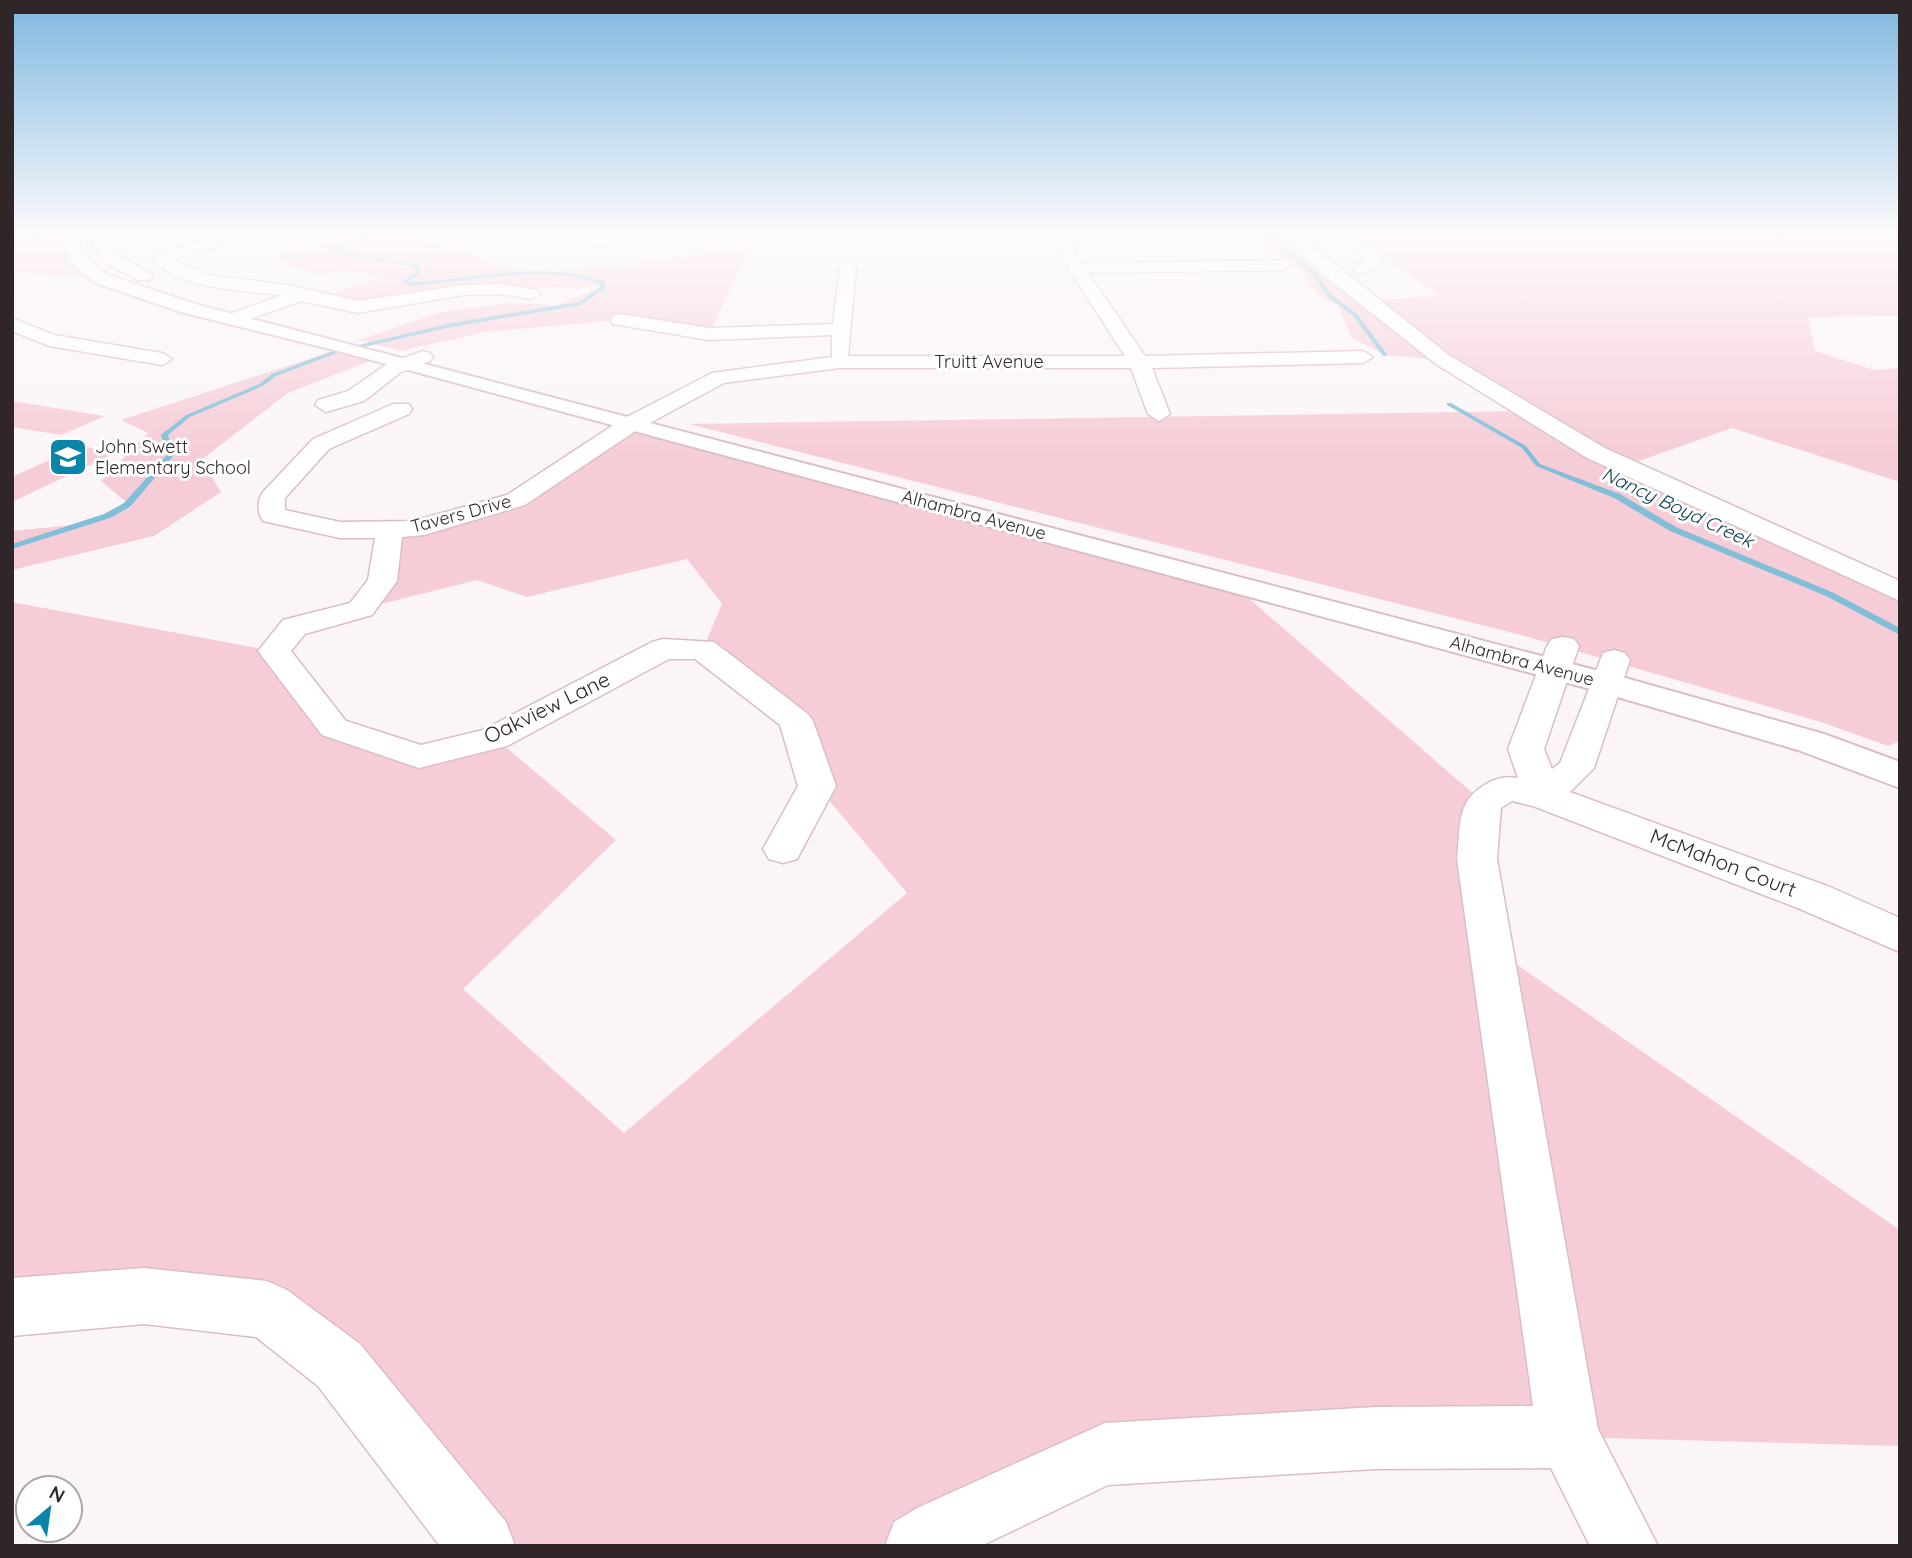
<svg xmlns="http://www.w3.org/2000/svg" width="1912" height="1558" font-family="Quicksand,sans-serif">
  <rect width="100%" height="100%" fill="#fbf5f7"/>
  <g fill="#f6cdd7">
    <polygon points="12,235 68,235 75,257 102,279 12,272"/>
    <polygon points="318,235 403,235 528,273 633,265 750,246 709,334 620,320 485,332 401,351 359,340 441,312 510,303 557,305 603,286 463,290 389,303 317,299 384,276 345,271 321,275 291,267 276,257 337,241"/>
    <polygon points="1259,235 1289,235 1368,302 1439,295 1352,235 1900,235 1900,242 1890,243 1900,247 1900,316 1808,317 1815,351 1874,370 1900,368 1900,482 1732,428 1625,466 1900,592 1900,741 1888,746 1821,722 1521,635 689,424 1525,411 1443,360 1385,355 1352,338 1338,306 1317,294 1298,269 1271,252"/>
    <polygon points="345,347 380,357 288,393 201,460 221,492 154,536 12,570 12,531 94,523 132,507 101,481 148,433 121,420"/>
    <polygon points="12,401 105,416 61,435 12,427"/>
    <polygon points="629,425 1230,582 1483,802 1490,946 1900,1230 1900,1446 1568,1437 1105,1454 918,1546 482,1546 267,1310 12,1307 12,602 274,651 334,728 419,757 495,738 616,840 463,989 624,1133 907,893 817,786 796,721 703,649 722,604 687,559 527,597 477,580 361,609 390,529 516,500"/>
    <polygon points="80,446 117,452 12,502 12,477"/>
  </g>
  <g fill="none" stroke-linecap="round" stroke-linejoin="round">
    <g fill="#81bed7" fill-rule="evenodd">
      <path d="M359,235L366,237L337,250L336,252L417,264L420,270L418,276L408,281L410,282C474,280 543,259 605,282L606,288L581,305L452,327L337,353L276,376L263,386L190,417L168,435L174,455L130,507L110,518L12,549V544L104,514L124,503L167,455L161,435L162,434L186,415L259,384L272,374L333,351L452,323L579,302L600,287V284C542,262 470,283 409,286L402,281L414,274L416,270L413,266L331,253L333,248L361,237Z"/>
      <polygon points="1267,235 1272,235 1318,275 1331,294 1357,314 1387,354 1387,356 1383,356 1353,316 1327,296 1314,277"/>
      <polygon points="1447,403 1451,403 1526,446 1540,464 1620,494 1676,527 1834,593 1900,628 1900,635 1828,597 1670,531 1614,498 1536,466 1522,448 1447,405"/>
    </g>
    <defs>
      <g id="minor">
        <path d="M547,235H674L666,240C640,243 567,253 547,235Z"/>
        <path d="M1051,235H1067L1082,263L1283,260L1291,265L1283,270L1088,273L1145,356L1363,351L1373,357L1363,363L1152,368L1170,414L1159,421L1148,414L1131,368H839L724,383L637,430L525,505L424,535L402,537L397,581L372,615L305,634L291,651L346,721L421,745L483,730L652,642L663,639L714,642L808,714L813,721L836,786L797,859L783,863L769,859L763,849L798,786L780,725L695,659H669L507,746L419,768L322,735L258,651L283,620L350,603L368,580L375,538H340L263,521C257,512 257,500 263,492L313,439L393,404H409L412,409L409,414L329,449L285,498V510L340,522L413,521L507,495L621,420L712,373L832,357V335L709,340L613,324L611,320L613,316L620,314L709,328L833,324L840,267L848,262L856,267L848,356H1125L1068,268Z"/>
        <polygon points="1281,235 1299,235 1450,356 1605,448 1900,581 1900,601 1587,458 1436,364 1316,269"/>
        <path d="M211,239L217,241V247L172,260L209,275L288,285L358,301L463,285L502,284L537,290L540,294L531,299L502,294L463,295L358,313L301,301L236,324L227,318L229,314L283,295C248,291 178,289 154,261L161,252Z"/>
        <polygon points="1368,243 1374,245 1382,259 1368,273 1356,273 1354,269 1365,258 1360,248"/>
        <polygon points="12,318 54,335 162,353 172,359 162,365 49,346 12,331"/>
        <polygon points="423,351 430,353 433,357 430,361 401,372 364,401 326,412 315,405 318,400 348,391 387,364"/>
        <path d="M1563,637L1574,639L1579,646L1544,749L1552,769L1560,763L1603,653L1614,650L1625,653L1630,660L1594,768L1570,792L1830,887L1900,918V952L1800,909L1533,806L1512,801L1501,808L1497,859L1598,1429L1658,1546H1590L1551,1468L1376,1469L1108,1485L981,1546H885L894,1522L917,1508L1105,1423L1376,1407L1533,1406L1457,859C1461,827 1455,802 1486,784C1497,778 1505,776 1518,778L1508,749L1547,646L1552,639Z"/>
        <polygon points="144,1268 267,1281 287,1290 360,1344 506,1522 515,1546 440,1546 318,1386 256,1337 144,1324 12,1336 12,1278"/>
      </g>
      <g id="major">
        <polygon points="12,235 40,235 12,244"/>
        <polygon points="60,235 76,235 83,255 108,275 195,304 1618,676 1824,734 1900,762 1900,788 1798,750 1594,690 338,351 181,312 96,283 69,261"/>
        <polygon points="89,235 105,235 116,254 153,276 150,280 138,280 103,261"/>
      </g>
    </defs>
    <use href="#minor" stroke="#dabec5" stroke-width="3"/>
    <use href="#major" stroke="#dabec5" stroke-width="4"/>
    <use href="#minor" fill="#fff" fill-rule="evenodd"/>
    <use href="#major" fill="#fff" fill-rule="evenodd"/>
  </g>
  <linearGradient id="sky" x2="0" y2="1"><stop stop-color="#7fb8e1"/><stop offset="0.52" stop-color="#fdfafb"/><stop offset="1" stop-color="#fdfafb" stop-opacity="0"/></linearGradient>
  <rect width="1912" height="453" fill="url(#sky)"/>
  <defs>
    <symbol id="school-square" viewBox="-11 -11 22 22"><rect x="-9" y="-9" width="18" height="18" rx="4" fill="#0a84a9" stroke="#fff"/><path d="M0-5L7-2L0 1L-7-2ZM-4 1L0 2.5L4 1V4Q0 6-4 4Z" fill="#fff"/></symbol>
  </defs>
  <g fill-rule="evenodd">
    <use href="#school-square" x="46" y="435" width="44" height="44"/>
  </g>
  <g text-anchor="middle" stroke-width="6" stroke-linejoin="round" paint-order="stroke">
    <g font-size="18" fill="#302628" stroke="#fff">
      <text x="989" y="368">Truitt Avenue</text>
      <text transform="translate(461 514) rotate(-15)" y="6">Tavers Drive</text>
      <text transform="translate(974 515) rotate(15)" y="6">Alhambra Avenue</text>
      <text transform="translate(1522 661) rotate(15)" y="6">Alhambra Avenue</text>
    </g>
    <g font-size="18" fill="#302628" stroke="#fff" text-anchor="start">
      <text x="95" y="453">John Swett<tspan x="95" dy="21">Elementary School</tspan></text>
    </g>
    <g font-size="19" font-style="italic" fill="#073d50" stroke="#fff">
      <text transform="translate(1678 507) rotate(25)" y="7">Nancy Boyd Creek</text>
    </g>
    <g font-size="21" fill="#302628" stroke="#fff">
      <text transform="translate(547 708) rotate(-26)" y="7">Oakview Lane</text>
      <text transform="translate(1723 863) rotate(21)" y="7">McMahon Court</text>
    </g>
  </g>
  <rect width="1912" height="1558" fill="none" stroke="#302628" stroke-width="28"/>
  <g transform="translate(49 1509) rotate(29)"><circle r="33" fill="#ffffff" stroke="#aca8a9" stroke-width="2"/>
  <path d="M0-5L12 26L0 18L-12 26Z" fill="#0a84a9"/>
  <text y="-10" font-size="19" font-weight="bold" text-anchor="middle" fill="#302628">N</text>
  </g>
</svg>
